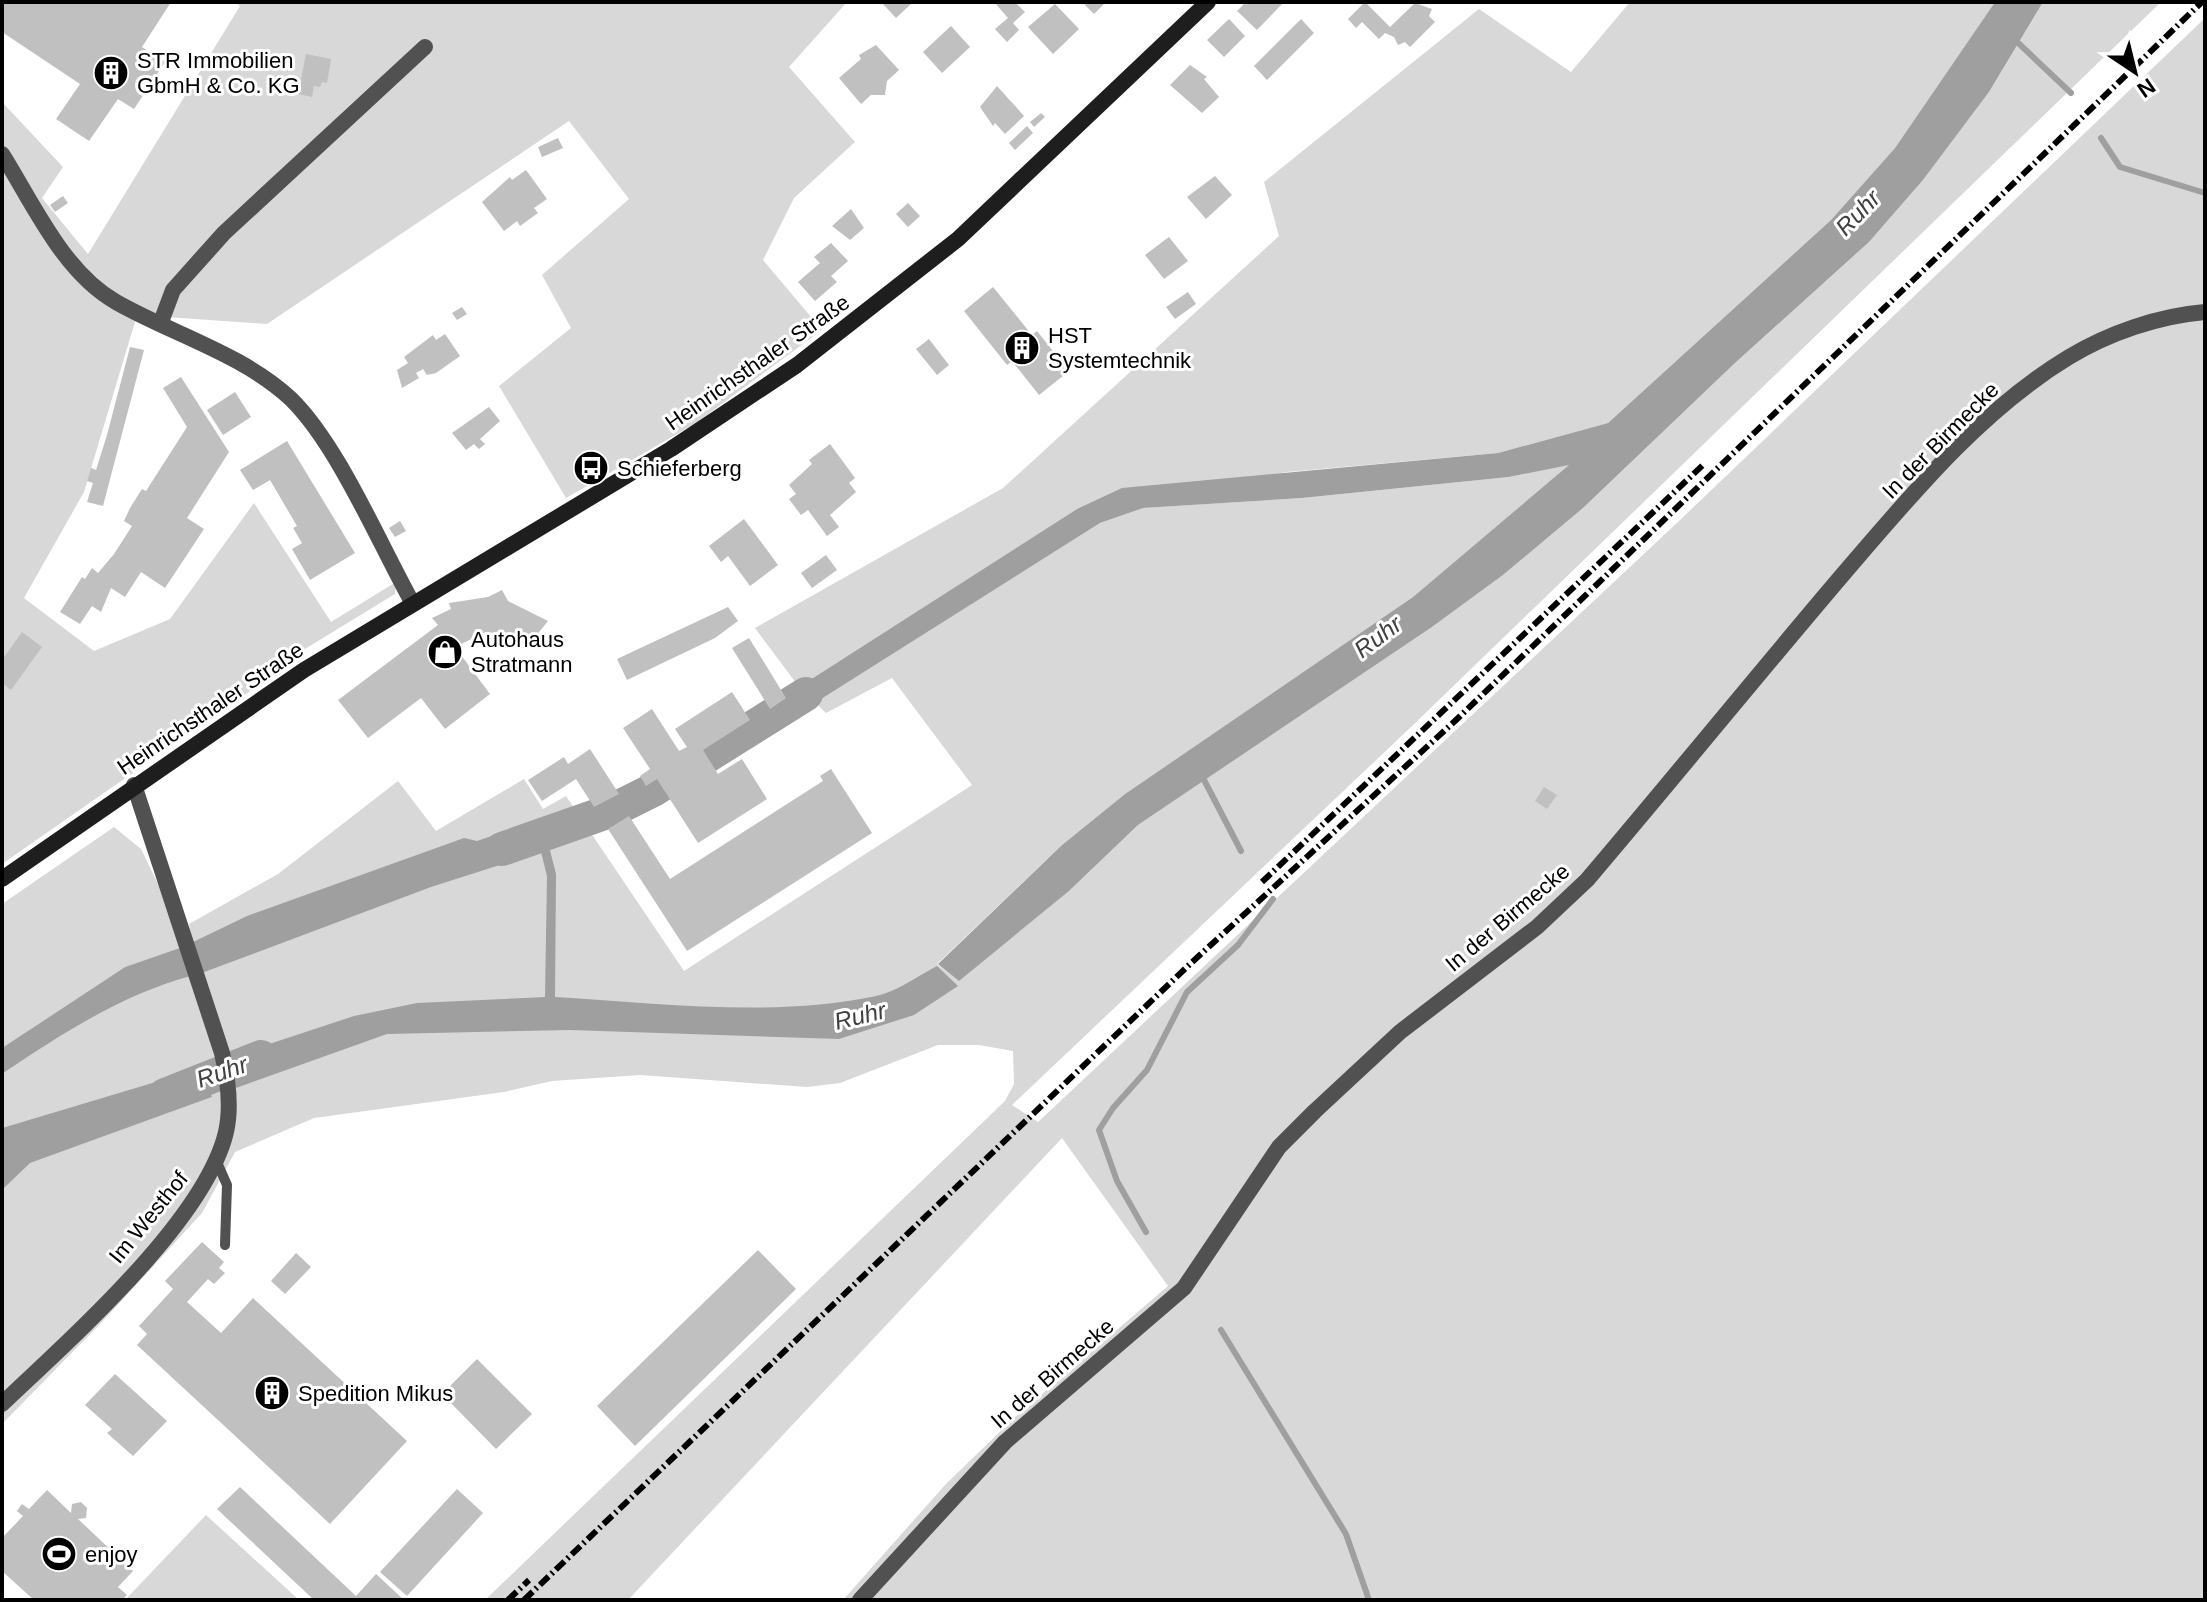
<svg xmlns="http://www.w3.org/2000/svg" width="2207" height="1602" font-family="Arial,sans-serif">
  <rect width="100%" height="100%" fill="#fff"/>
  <g fill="#d8d8d8">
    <polygon points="234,2 847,2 789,67 855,142 794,198 763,260 822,330 696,423 566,498 499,386 571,328 542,275 629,199 569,121 267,324 137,315 84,492 24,598 94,651 170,619 254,503 331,622 396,582 395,594 264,674 266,680 2,864 2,102 63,167 42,198 88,254 240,6"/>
    <polygon points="1630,2 1995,2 1895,148 1831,220 1608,423 1498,453 1287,472 1077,509 799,687 755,628 1003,488 1279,236 1264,182 1479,9 1571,72"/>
    <path d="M2043,2H2161L1411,727L1012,1105L1038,1122L1679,521L2205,18V1600H843L945,1485L1013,1419L1168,1286L1062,1138L628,1600H485L1005,1101L1014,1084L1013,1051L979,1045H938L840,1083L807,1087L640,1075L552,1081L504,1092L314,1118L235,1152L202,1213L102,1322L2,1424V1190L29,1163L212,1097L202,1068L2,1128V1074C60,1035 123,994 191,976L183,948L125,967L2,1048V904L114,827L141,849L174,917L200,985L189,924L278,874L398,781L436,831L524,779L543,809L566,796L684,971L972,785L892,678L826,713L815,702L1100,523L1142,508L1302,498L1509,477L1571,464L1413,597L1125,794L1062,845L937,964L959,980L1069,891L1138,825L1432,627L1503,575L1583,508L1735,363L1869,242L1923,180L1989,92Z"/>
    <polygon points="206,1515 299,1600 125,1600"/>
  </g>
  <g fill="#9f9f9f">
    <polygon points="1995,2 2043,2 1989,92 1923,180 1869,242 1735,363 1583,508 1503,575 1432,627 1138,825 1069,891 959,981 938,964 1062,845 1125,794 1413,597 1569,465 1509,477 1302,498 1143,508 1100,523 775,728 766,714 799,687 1077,509 1122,488 1498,453 1608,423 1831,220 1895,148"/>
    <path d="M542,819L556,874L555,997C660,1003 772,1018 876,996C896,992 918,976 937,966L958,986L914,1015L839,1039L570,1030L387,1034L236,1088L227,1058L354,1016L417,1003L545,997L547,876L541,852L431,887L199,974L189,944L247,916L464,838L477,841Z"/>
    <path d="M183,947L191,976C123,994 60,1035 2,1074V1048L125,967Z"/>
    <polygon points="202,1068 212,1097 30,1163 2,1190 2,1128"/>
  </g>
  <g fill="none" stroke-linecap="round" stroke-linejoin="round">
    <g stroke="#9f9f9f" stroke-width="6">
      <polyline points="2015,40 2071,93"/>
      <polyline points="2101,138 2120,167 2205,193"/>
      <polyline points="1202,776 1241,851"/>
      <polyline points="1146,1232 1117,1181 1099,1130 1113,1108 1147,1070 1187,992 1238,945 1273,899"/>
      <polyline points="1221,1330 1346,1534 1369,1600"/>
    </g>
    <g stroke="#9f9f9f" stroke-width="34">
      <polyline points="502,849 613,810 653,790 806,694"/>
      <polyline points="165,1095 261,1057"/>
    </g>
  </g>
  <g fill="#c0c0c0">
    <polygon points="2,2 171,2 142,47 165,62 134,109 118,99 89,141 56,119 80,84 2,32"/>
    <polygon points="881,2 913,2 896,18"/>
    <polygon points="994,2 1015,2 1025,12 1013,23 1019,30 1007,42 995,29 1008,18"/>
    <polygon points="1082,2 1106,2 1094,14"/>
    <polygon points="1246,2 1284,2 1257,30 1237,11"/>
    <polygon points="1365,2 1390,27 1415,3 1432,9 1429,16 1435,22 1410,47 1405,42 1398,45 1394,37 1385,33 1379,39 1362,22 1356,28 1348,19"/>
    <polygon points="1055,4 1079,29 1053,54 1028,27"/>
    <polygon points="1229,19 1245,36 1224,57 1207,40"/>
    <polygon points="1301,19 1314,33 1267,80 1254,66"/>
    <polygon points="951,26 970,47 942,73 923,52"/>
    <polygon points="876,45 899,70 887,81 885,95 871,95 861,104 839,78 861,59 859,55"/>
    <polygon points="306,54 331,59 327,83 322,82 320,87 314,86 312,97 298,94"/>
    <polygon points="1190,65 1207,77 1204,79 1219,97 1202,113 1170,85"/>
    <polygon points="997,86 1024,116 1005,134 995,123 993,126 980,107"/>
    <polygon points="1041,113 1045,117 1034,127 1030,122"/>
    <polygon points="1027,126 1033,133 1015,150 1009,143"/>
    <polygon points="558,138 563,148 542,157 538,147"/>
    <polygon points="526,170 547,199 534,208 538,213 520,226 517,221 504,231 482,202 510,177 512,180"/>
    <polygon points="1215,176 1232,195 1206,219 1187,197"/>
    <polygon points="63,196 68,203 55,212 50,205"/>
    <polygon points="908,203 920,216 908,227 896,214"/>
    <polygon points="851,209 864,228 850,240 832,226"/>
    <polygon points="1169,237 1188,261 1164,279 1145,255"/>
    <polygon points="831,243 848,261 831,276 837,282 815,301 798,282 820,263 814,257"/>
    <polygon points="993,287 1032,335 1037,331 1069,371 1039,395 1012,361 1007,365 964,311"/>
    <polygon points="1188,292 1196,304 1175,319 1166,307"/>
    <polygon points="462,307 467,314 457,320 452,313"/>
    <polygon points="445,334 460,356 436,373 427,375 423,369 416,373 419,378 402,388 397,370 408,363 404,357 433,335 436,340"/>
    <polygon points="929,339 949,365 937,375 916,349"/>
    <polygon points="130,347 144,350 103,506 87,502 93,483 87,481 91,468 96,470 107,435"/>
    <polygon points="181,377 229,452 187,518 204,529 165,588 141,572 125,597 111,588 101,612 92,606 80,624 60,612 82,577 85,579 92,568 98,573 114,554 132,526 124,521 130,508 142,489 146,491 187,427 163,388"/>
    <polygon points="235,392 251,417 223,435 207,410"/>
    <polygon points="489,407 500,421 480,439 485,444 479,449 474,444 466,450 452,433"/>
    <polygon points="287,441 355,553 310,580 292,549 302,543 293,528 297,526 270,480 253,490 240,470"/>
    <polygon points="830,444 855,478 849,483 856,492 830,515 839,527 827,536 808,510 801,515 789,499 796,494 789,485 812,464 809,460"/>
    <polygon points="744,519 778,565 750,586 728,556 721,562 709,546"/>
    <polygon points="400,521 406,531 395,537 389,528"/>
    <polygon points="826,555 837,570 812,588 801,573"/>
    <polygon points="502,590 508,601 548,621 527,647 512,634 493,645 486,632 455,647 490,694 445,729 421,698 368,738 338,700 438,625 432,618 451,609 449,603 488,597"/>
    <polygon points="728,607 738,621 715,638 627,680 617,659"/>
    <polygon points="22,632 42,647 11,690 2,683 2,660"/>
    <polygon points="749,638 786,698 770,709 732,648"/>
    <polygon points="732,692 750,720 703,750 718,774 742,759 767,799 698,843 657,779 646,786 640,776 650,769 623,728 652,709 679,751 687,747 675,729"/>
    <polygon points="590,749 619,794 594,807 576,779 542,801 528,780 564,757 568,764"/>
    <polygon points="831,769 872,833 687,951 608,829 629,816 670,879 823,781 820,776"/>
    <polygon points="1544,787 1557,795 1547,809 1535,801"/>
    <polygon points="202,1242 224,1262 219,1268 225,1273 214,1284 208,1279 187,1302 221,1333 253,1298 407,1441 330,1524 137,1345 147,1334 139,1326 173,1289 165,1281"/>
    <polygon points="758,1250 796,1289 635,1446 597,1406"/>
    <polygon points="296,1253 311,1267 285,1294 271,1281"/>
    <polygon points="477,1359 532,1414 496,1449 442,1394"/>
    <polygon points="115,1374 167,1421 133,1456 107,1433 112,1429 85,1405"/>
    <polygon points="240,1487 356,1596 376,1574 404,1600 314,1600 217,1509"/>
    <polygon points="457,1489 483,1513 407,1596 380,1572"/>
    <polygon points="47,1490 71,1513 72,1504 81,1502 87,1508 86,1518 78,1519 133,1571 118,1587 127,1595 122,1600 34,1600 2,1571 2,1538 23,1516 17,1511 22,1504 29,1509"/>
  </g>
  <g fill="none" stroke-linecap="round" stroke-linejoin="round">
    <polyline stroke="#515151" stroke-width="10" points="216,1160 227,1185 225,1245"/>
    <g stroke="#515151" stroke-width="16">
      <path d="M2,154C33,203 63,272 116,302C172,334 243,354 291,399C338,445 379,543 412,602"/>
      <polyline points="161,322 173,290 224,233 425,47"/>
      <path d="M2,1404C69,1340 205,1221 226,1132C232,1106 228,1079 222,1053L134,785"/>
      <path d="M860,1600L1005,1442L1184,1288L1279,1147L1315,1111L1400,1032L1537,927L1587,880C1672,780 1754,679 1839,579C1907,500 1978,412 2069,357C2109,333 2158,316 2205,312"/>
    </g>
    <polyline stroke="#1e1e1e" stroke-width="16" points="2,879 304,670 671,449 797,365 958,239 1208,2"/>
    <g stroke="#000" stroke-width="6" stroke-dasharray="12 4 2 4" stroke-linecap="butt">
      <polyline points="1262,882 1704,464"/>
      <polyline points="508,1600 529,1580"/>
      <polyline points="524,1600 1189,965 1455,721 2202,2"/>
    </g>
  </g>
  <defs>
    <symbol id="building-disc" viewBox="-11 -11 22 22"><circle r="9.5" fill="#000" stroke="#fff"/><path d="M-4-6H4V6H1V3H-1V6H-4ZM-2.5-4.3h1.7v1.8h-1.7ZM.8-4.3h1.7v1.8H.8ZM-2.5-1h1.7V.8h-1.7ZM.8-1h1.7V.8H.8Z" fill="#fff"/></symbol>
    <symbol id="bus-disc" viewBox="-11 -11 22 22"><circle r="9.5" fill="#000" stroke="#fff"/><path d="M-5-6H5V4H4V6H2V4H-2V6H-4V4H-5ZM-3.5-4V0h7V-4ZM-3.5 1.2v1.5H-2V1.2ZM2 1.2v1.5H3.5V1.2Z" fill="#fff"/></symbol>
    <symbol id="shop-disc" viewBox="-11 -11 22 22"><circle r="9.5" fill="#000" stroke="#fff"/><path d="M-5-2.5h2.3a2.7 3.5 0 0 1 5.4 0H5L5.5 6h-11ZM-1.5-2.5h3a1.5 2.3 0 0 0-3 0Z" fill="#fff"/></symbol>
    <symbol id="stadium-disc" viewBox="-11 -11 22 22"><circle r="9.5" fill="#000" stroke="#fff"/><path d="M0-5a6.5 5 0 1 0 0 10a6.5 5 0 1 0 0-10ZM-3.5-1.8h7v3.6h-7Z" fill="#fff"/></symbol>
  </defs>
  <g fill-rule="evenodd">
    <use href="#building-disc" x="91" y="53" width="40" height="40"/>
    <use href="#building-disc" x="1002" y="328" width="40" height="40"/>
    <use href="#bus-disc" x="571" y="448" width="40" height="40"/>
    <use href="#shop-disc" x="425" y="632" width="40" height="40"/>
    <use href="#building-disc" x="252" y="1373" width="40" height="40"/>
    <use href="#stadium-disc" x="39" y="1534" width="40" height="40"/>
  </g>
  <g text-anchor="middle" stroke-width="6" stroke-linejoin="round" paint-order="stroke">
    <g font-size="22" fill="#000" stroke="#fff" text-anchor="start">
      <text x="137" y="68">STR Immobilien<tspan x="137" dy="25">GbmH &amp; Co. KG</tspan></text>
      <text x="1048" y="343">HST<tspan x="1048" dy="25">Systemtechnik</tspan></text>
      <text x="617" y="476">Schieferberg</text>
      <text x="471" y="647">Autohaus<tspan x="471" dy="25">Stratmann</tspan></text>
      <text x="298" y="1401">Spedition Mikus</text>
      <text x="85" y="1562">enjoy</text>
    </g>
    <g font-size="22" fill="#000" stroke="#fff">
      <text transform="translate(757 362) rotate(-35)" y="8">Heinrichsthaler Straße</text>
      <text transform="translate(1940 440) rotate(-45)" y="8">In der Birmecke</text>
      <text transform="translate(210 708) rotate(-34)" y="8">Heinrichsthaler Straße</text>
      <text transform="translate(1507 917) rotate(-40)" y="8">In der Birmecke</text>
      <text transform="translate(148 1217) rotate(-51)" y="8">Im Westhof</text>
      <text transform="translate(1052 1373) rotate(-41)" y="8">In der Birmecke</text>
    </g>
    <g font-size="24" font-style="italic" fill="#404040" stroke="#fff">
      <text transform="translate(1858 213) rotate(-46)" y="8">Ruhr</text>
      <text transform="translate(1378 637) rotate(-37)" y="8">Ruhr</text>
      <text transform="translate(860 1016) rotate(-14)" y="8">Ruhr</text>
      <text transform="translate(222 1072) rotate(-19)" y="8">Ruhr</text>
    </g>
  </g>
  <rect width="2207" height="1602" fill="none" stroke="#000000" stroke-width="8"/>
  <g transform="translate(2135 72) rotate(145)" stroke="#ffffff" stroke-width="6" paint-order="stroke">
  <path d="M0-6L14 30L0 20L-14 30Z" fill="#000000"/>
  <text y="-12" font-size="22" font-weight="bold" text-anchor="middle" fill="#000000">N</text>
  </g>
</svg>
